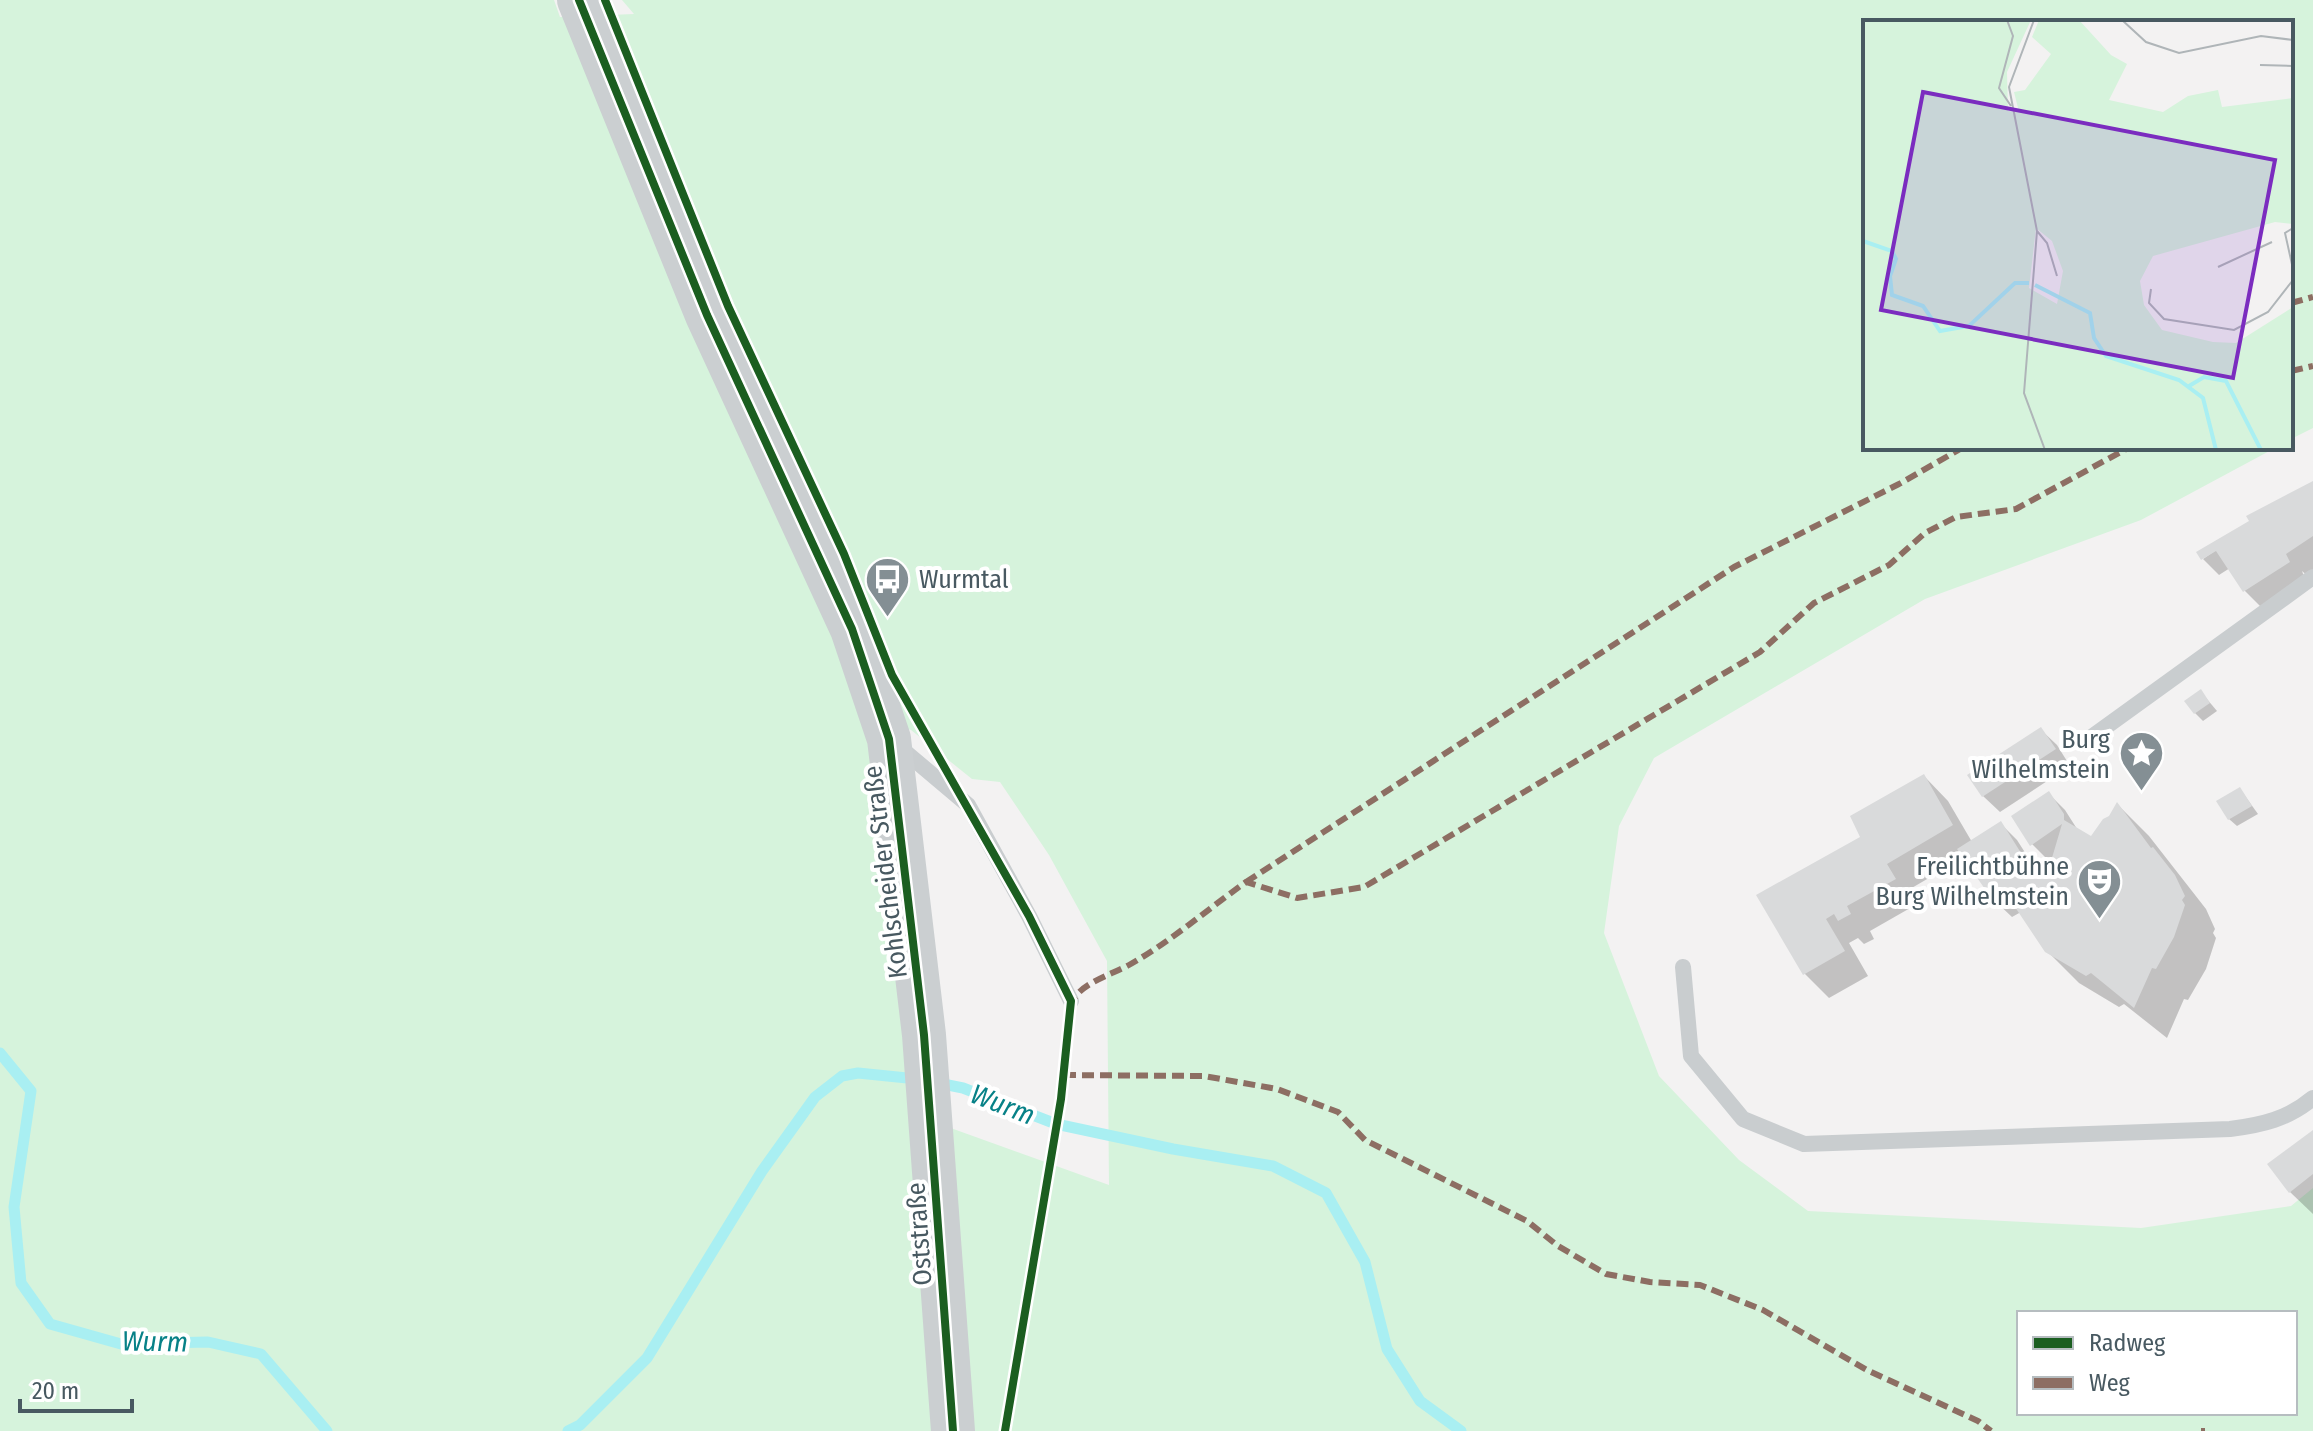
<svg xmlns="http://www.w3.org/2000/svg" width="2313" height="1431" font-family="'Fira Sans Condensed',sans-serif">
  <rect width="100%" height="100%" fill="#f3f2f2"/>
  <path fill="#d6f3dc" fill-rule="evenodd" d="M0,0H554L560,17L634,14L622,0H2313V428L2291,439V22H1865V448H2275L2141,520L1925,599L1654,758L1619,826L1604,933L1659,1076L1739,1160L1808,1211L2141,1228L2291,1206L2313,1188V1431H0ZM878,723L911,730L972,779L1000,782L1049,855L1107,961L1109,1185L909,1113ZM2019,1313H2295V1413H2019Z"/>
  <g fill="#0003">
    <polygon points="2313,483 2313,576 2310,578 2302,571 2305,579 2261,607 2245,591 2230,568 2219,575 2203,559"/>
    <polygon points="2201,692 2217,711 2203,721 2195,713"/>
    <polygon points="2040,729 2057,745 2070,766 2000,812 1983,796"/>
    <polygon points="1924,776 1948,801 1972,842 2001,824 2017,840 2040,876 2051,870 2055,855 2048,860 2032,844 2049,794 2065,810 2079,832 2092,839 2111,818 2118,805 2149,836 2206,909 2215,929 2213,933 2216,938 2206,969 2188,1000 2184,999 2167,1038 2124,1004 2119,1007 2079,983 2046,950 2021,912 2012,917 1995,901 1965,857 1910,889 1919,903 1870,931 1874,939 1864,944 1858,938 1849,943 1868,976 1829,998 1805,974 1759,896 1863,838"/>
    <polygon points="2240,789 2258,814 2237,826 2229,819"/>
    <polygon points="2313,1132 2313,1214 2290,1192"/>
  </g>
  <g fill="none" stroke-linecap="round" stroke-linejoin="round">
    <g stroke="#a9eff2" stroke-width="11">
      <polyline points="0,1053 31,1091 14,1207 21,1283 50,1324 121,1344 208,1342 261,1354 327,1431"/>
      <polyline points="938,1083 963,1088 1056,1124 1173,1149 1273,1166 1326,1193 1365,1262 1387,1349 1420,1401 1461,1431"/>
      <polyline points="568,1431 580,1425 647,1358 762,1171 815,1097 842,1076 858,1073 917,1079"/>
    </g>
  </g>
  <g fill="#d9dadb">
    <polygon points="2313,481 2313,536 2286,554 2290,562 2243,592 2216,551 2201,560 2196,552 2249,521 2246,516"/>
    <polygon points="2201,689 2210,703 2194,714 2184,701"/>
    <polygon points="2041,727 2056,749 1982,797 1967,775"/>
    <polygon points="1924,774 1953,825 1887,864 1896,879 1847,906 1851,914 1838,921 1834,914 1826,919 1845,951 1803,975 1756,895 1860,837 1850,816"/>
    <polygon points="2240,787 2252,806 2228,820 2216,801"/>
    <polygon points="2049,791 2064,814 2064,820 2091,836 2103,819 2109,816 2117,802 2151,848 2153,847 2175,875 2185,896 2182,900 2185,905 2174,937 2156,969 2152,968 2134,1008 2091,973 2086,976 2045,952 2007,895 1994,902 1957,849 2001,821 2036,877 2049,868 2062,824 2030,846 2011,816"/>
    <polygon points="2313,1130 2313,1174 2289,1193 2267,1164"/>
  </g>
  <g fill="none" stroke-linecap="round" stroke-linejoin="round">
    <g stroke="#c9cdcf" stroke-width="16">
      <polyline points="2082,744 2313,577"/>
      <polyline points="897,745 968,805 1029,916 1071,1001"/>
      <path d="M1683,967L1691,1056L1743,1119L1804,1144L2230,1129C2262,1125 2288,1119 2313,1098"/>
    </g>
    <polyline stroke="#cbcfd1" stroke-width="44" points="579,0 707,315 852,629 889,739 924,1035 953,1431"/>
    <g stroke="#8d6e63" stroke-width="6" stroke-dasharray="12 6" stroke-linecap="butt">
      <polyline points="2291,303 2313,297"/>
      <polyline points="2291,371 2313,366"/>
      <polyline points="1246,882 1734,567 1899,484 1962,448"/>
      <path d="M1070,1007C1076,984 1111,975 1129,965C1170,942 1208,909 1246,882L1297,898L1364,887L1760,652L1814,603L1889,565L1925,533L1956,517L2016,509L2128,448"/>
      <polyline points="1064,1075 1204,1076 1277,1089 1338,1112 1365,1140 1527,1221 1558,1246 1606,1274 1650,1282 1700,1285 1763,1310 1867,1370 1978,1421 1991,1431"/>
      <polyline points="2201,1431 2205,1431"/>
    </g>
    <defs>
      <g id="cycleway">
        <polyline points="579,0 707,315 852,629 889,739 924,1035 953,1431"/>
        <polyline points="605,0 728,306 844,554 892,675 1029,916 1071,1001 1061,1099 1005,1431"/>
      </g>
    </defs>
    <use href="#cycleway" stroke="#fff" stroke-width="13"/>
    <use href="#cycleway" stroke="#1b5e20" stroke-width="8"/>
  </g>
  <defs>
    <symbol id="bus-pin" viewBox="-11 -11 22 30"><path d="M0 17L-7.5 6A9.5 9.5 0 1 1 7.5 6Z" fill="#848f94" stroke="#fff"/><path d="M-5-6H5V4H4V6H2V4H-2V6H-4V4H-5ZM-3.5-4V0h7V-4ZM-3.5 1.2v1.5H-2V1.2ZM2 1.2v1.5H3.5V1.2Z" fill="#fff"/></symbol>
    <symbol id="sight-pin" viewBox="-11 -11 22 30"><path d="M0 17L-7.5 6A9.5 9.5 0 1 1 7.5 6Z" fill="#848f94" stroke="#fff"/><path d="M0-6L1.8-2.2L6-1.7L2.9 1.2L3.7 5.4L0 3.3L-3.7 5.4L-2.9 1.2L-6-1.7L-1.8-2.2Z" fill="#fff"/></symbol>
    <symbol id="theatre-pin" viewBox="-11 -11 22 30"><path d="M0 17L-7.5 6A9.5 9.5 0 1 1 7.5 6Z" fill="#848f94" stroke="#fff"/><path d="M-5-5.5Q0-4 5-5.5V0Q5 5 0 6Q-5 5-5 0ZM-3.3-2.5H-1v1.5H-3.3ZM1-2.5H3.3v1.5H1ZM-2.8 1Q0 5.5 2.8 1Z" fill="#fff"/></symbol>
  </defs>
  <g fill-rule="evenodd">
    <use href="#bus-pin" x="862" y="554" width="51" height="69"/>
    <use href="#sight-pin" x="2116" y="728" width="51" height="69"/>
    <use href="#theatre-pin" x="2074" y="856" width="51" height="69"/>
  </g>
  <g text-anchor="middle" stroke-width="8" stroke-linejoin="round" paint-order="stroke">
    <g font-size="26" fill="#485961" stroke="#fff" text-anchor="end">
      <text x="919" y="588" text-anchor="start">Wurmtal</text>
      <text x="2110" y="748">Burg<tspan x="2110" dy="30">Wilhelmstein</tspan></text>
      <text x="2069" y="875">Freilichtbühne<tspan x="2069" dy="30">Burg Wilhelmstein</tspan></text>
    </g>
    <g font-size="26" fill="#485961" stroke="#fff">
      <text transform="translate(885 872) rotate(-97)" y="9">Kohlscheider Straße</text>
      <text transform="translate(919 1234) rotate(-94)" y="9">Oststraße</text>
    </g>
    <g font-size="28" font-style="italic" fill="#078187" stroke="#fff">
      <text transform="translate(1003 1104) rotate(21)" y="10">Wurm</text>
      <text transform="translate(155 1341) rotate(1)" y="10">Wurm</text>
    </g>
  </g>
  <g transform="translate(1863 20)">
    <rect width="430" height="430" fill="#f3f2f2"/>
    <path d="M0,0H168L144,52L145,91L156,92L151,72L162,70L188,34L169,17L176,0H216L248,35L264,44L246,80L300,92L325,76L355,70L359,87L430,78V204L412,202L290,236L277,261L281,285L299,310L350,322L373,323L430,287V430H0ZM173,208L189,221L200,251L194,284L166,268Z" fill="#d6f3dc" fill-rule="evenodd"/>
    <path fill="none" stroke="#a9eff2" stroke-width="4" d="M0,221L29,231L33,239L27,256L29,275L60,286L77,311L106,306L152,263H166M172,265L227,293L231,318L243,336L316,360L340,378L353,430M326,366L341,357L363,361L398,430"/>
    <path fill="none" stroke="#afb5b8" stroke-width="2" d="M144,0L150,16L136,68L148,86M171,0L146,67L174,211L161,373L182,430M259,0L283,22L316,33L398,16L430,20M397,45L430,46M430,208L422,213L430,249M174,211L184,223L194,256M355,247L409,222M288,269L286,283L301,299L371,310L405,292L430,260"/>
    <path fill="#7b2cbf" fill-opacity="0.15" stroke="#7b2cbf" stroke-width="4" d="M60,72L412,140L370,358L18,290Z"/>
    <rect width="430" height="430" fill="none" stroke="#485961" stroke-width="4"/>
  </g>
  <rect x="2017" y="1311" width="280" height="104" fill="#ffffff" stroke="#b6bdc0" stroke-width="2"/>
  <rect x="2033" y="1337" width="40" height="12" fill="#1b5e20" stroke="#b6bdc0" stroke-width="2"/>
  <text x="2089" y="1351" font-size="24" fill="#485961">Radweg</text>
  <rect x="2033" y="1377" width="40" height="12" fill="#8d6e63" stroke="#b6bdc0" stroke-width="2"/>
  <text x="2089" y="1391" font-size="24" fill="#485961">Weg</text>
  <path d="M20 1399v12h112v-12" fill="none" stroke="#485961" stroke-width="4"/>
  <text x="32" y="1399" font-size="24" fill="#485961" stroke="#ffffff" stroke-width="6" paint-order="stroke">20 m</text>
</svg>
